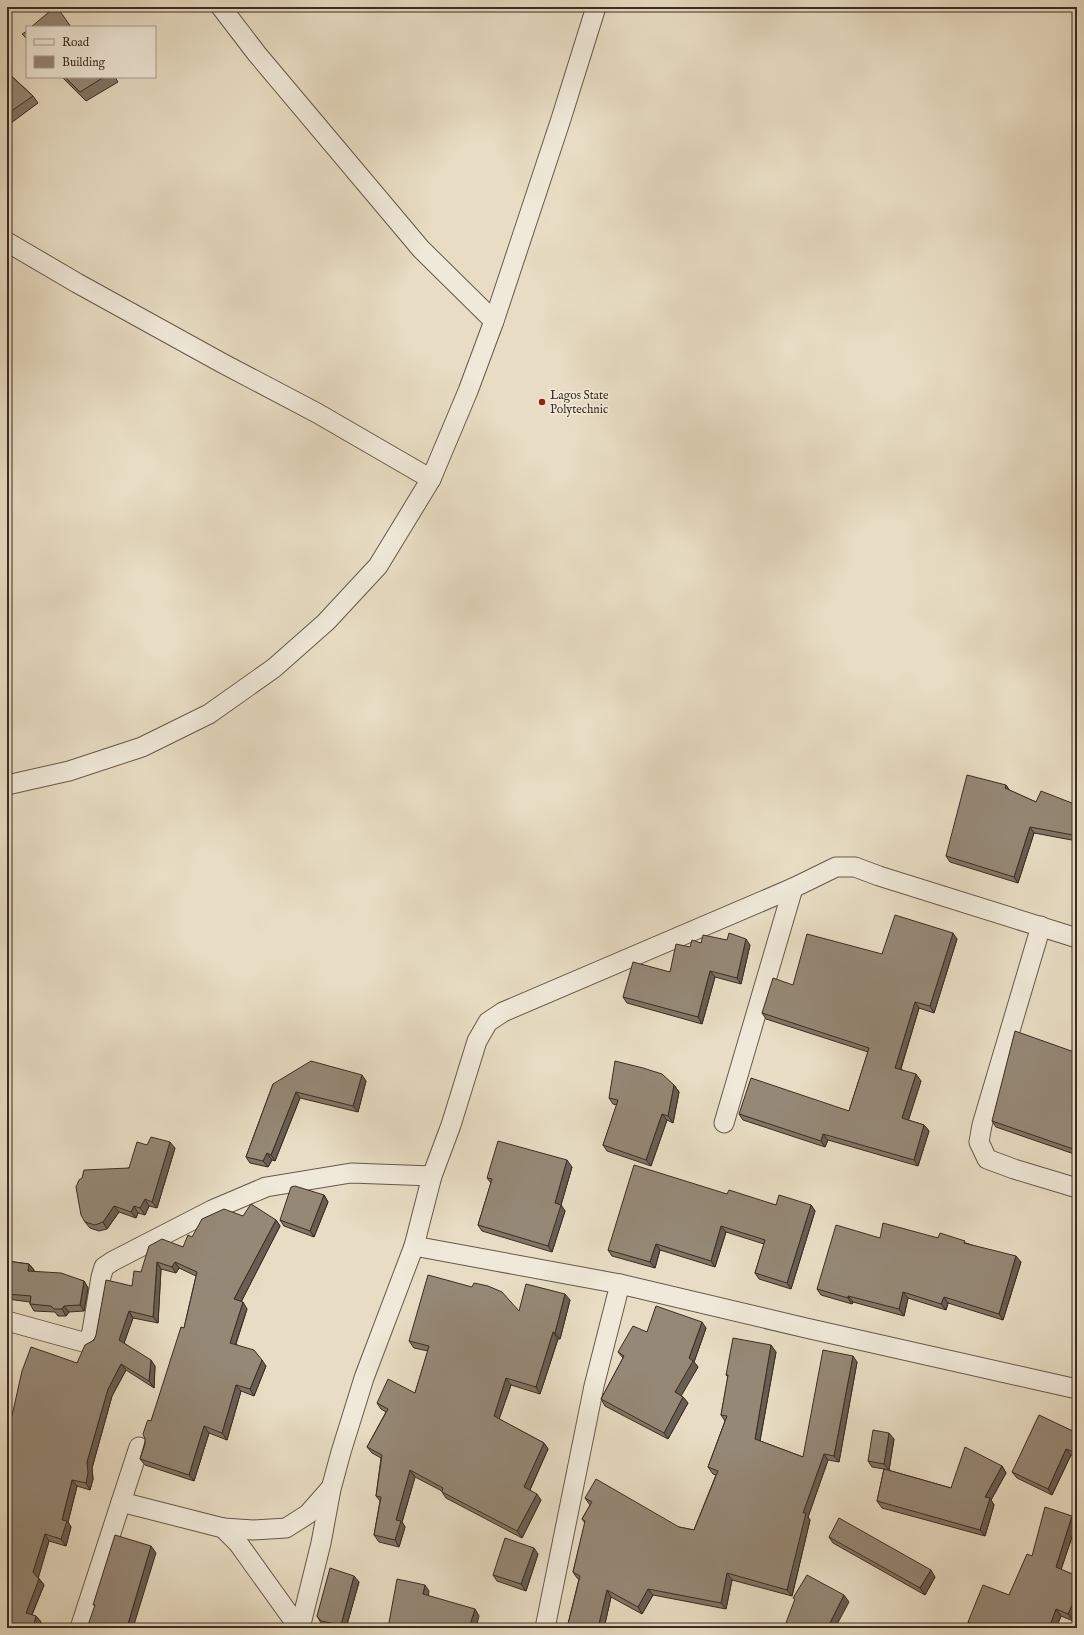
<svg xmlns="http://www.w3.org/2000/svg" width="1084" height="1635" font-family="'IM FELL English',serif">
  <rect width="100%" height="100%" fill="#e8ddc4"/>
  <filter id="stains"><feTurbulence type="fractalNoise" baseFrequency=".005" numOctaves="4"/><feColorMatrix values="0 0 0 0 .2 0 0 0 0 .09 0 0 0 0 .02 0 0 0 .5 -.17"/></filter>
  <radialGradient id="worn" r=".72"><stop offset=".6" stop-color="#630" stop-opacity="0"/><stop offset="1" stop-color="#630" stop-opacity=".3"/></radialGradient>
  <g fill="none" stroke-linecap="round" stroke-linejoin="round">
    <defs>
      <g id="street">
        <polyline points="221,7 257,54 421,249 494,321"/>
        <polyline points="7,242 77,283 222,363 317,413 431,479"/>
        <polyline points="7,785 69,771 142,747 209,714 274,668 326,622 378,566 431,479 468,391 494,321 561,119 596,7"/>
        <polyline points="1041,926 982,1125 979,1142 987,1159 1014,1169 1077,1188"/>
        <polyline points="724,1123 793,888"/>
        <polyline points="414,1246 620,1284 806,1328 1077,1389"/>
        <polyline points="7,1321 83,1342 90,1339 92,1331 101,1277 104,1267 113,1261 212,1210 266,1187 351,1173 432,1176"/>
        <polyline points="121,1502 223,1528 238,1543 299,1628"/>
        <polyline points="223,1528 253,1530 286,1528 308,1514 330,1489"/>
        <polyline points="80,1628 139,1447"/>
        <polyline points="300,1628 321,1543 331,1489 341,1452 364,1378 414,1246 432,1176 451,1125 477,1041 488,1022 503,1012 793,888 836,867 855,867 879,876 1077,938"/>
        <polyline points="545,1628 594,1386 620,1284"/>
      </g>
    </defs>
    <use href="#street" stroke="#67584a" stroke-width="21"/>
    <use href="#street" stroke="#f0e9d9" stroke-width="19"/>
  </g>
  <g fill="#807565" stroke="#3c2c22">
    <polygon points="7,72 33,96 38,103 7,126"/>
    <polygon points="62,77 115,77 118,82 86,101"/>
    <polygon points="1006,785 1009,790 1036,802 1077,805 1077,841 1034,833 1018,883 950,862 946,856"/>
    <polygon points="957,939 934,1013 919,1008 901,1069 921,1081 908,1120 924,1125 929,1131 918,1166 828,1140 825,1147 743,1120 739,1114 849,1111 868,1052 766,1019 762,1013 793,985 882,954"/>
    <polygon points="701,943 750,945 741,984 715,977 702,1024 627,1003 623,997 670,972 690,947"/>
    <polygon points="1077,1053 1077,1155 996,1127 992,1121"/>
    <polygon points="366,1081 358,1112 300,1098 275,1161 272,1160 268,1167 250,1163 246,1157 273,1084"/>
    <polygon points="674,1085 679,1092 673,1123 667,1120 651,1166 607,1151 603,1145 617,1105 613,1104 609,1098"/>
    <polygon points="147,1145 175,1148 157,1208 149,1206 145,1215 138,1213 136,1218 119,1212 107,1229 99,1231 90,1228 85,1222 82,1178 129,1168"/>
    <polygon points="572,1167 561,1205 565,1211 552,1252 482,1231 478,1225 491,1183 487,1178"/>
    <polygon points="727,1194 776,1205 811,1205 815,1211 791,1289 759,1279 755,1273 764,1244 726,1232 715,1267 660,1250 655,1268 612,1256 608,1250"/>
    <polygon points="324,1195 328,1202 314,1237 284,1226 280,1220"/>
    <polygon points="243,1216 276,1220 280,1226 241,1302 247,1309 236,1344 266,1366 254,1396 241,1391 227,1440 209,1433 194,1481 145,1465 140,1459 151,1421 184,1328 196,1276 179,1268 176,1273 161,1269 158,1323 133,1318 124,1343 155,1366 154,1388 126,1370 112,1396 92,1468 93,1479 90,1490 77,1486 68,1522 71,1527 66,1546 49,1541 38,1577 44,1585 32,1615 36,1616 41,1622 7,1628 77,1363 132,1286 141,1272 183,1247 192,1237"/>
    <polygon points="880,1238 938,1238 966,1243 1021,1262 1003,1320 948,1303 946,1310 908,1298 904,1316 853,1302 852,1304 821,1295 817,1289"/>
    <polygon points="7,1261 29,1264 34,1270 34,1272 84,1281 88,1288 84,1311 69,1312 66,1316 58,1316 55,1312 34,1311 30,1304 30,1302 7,1299"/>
    <polygon points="570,1300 560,1339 558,1339 540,1394 511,1385 499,1419 544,1443 548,1449 530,1490 541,1500 522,1538 446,1498 442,1492 442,1491 415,1477 402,1522 405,1527 399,1547 379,1542 374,1535 380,1501 376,1496 381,1458 372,1453 367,1447 386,1412 381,1409 377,1403 415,1393 428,1351 414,1348 409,1341 519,1311"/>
    <polygon points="706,1328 694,1362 698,1367 681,1395 688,1403 668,1439 605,1406 601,1399 623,1358 618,1352 647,1332"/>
    <polygon points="776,1352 760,1441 803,1457 857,1362 839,1462 828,1460 808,1517 810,1520 792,1596 732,1580 726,1609 653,1595 642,1614 611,1597 604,1628 567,1628 579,1579 577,1578 573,1572 585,1523 582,1519 590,1505 585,1498 679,1527 694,1530 716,1475 713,1474 708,1467 725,1421 721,1415 728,1377 726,1375"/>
    <polygon points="1077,1433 1077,1458 1071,1455 1052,1495 1017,1478 1012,1472"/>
    <polygon points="894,1439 889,1470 884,1469 951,1488 1002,1466 1006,1473 991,1500 994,1505 985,1536 882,1508 877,1501 884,1469 872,1467 868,1461"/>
    <polygon points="1072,1516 1077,1522 1061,1569 1073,1621 1061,1616 1056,1628 972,1628 968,1622 1009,1595 1032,1556"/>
    <polygon points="829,1537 935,1577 925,1595 833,1543"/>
    <polygon points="538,1554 526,1591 497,1581 493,1575"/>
    <polygon points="359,1582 346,1628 326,1628 321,1623 317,1616"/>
  </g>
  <g fill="#685f53" stroke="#3c2c22">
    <polygon points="1006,785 1010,791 1005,788"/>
    <polygon points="1076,826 1077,827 1077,840 1073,835"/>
    <polygon points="1030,827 1034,833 1018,883 1014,877"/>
    <polygon points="953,933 957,939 934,1013 930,1006"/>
    <polygon points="746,939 750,945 741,984 737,978"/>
    <polygon points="710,971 715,977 702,1024 698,1017"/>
    <polygon points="915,1002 919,1008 899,1074 895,1068"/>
    <polygon points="916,1074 921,1081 907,1125 902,1118"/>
    <polygon points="362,1075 366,1081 358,1112 353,1106"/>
    <polygon points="674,1085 679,1092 673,1123 668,1116"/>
    <polygon points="296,1092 300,1098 275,1161 271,1155"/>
    <polygon points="662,1114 667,1120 651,1166 646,1160"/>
    <polygon points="924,1125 929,1131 918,1166 914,1160"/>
    <polygon points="823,1134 828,1140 825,1147 821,1141"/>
    <polygon points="170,1142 175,1148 157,1208 152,1202"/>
    <polygon points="267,1153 272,1160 268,1167 263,1161"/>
    <polygon points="567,1160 572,1167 561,1205 565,1211 552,1252 548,1246 555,1203"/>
    <polygon points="324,1195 328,1202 314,1237 310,1231"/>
    <polygon points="145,1199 149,1206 145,1215 140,1208"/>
    <polygon points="811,1205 815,1211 791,1289 787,1283"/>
    <polygon points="114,1206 119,1212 107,1229 103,1222"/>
    <polygon points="134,1206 138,1213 136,1218 131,1212"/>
    <polygon points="276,1220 280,1226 239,1306 234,1299"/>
    <polygon points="721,1226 726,1232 715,1267 711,1261"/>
    <polygon points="656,1244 660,1250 655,1268 650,1262"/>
    <polygon points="1016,1256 1021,1262 1003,1320 999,1314"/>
    <polygon points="157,1262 161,1269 158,1323 153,1317"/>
    <polygon points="175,1262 179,1268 176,1273 172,1267"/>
    <polygon points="29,1264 34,1270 33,1278 28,1271"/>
    <polygon points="84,1281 88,1288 84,1311 80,1305"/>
    <polygon points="903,1292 908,1298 904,1316 899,1309"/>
    <polygon points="565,1294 570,1300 560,1339 555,1333"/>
    <polygon points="848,1296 853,1302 852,1304 848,1298"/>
    <polygon points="944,1297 948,1303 946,1310 941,1304"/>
    <polygon points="243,1302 247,1309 234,1349 230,1343"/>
    <polygon points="64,1306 69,1312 66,1316 62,1309"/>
    <polygon points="129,1311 133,1318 123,1346 119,1340"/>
    <polygon points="702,1322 706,1328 694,1362 698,1367 680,1398 675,1392 689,1358"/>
    <polygon points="553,1332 558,1339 540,1394 536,1387"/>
    <polygon points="771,1345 776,1352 759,1446 755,1439"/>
    <polygon points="853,1356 857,1362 839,1462 834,1456"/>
    <polygon points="7,1360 9,1363 7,1371"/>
    <polygon points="151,1360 155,1366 154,1388 149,1381"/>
    <polygon points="262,1360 266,1366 254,1396 250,1389"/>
    <polygon points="121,1364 126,1370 112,1396 92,1468 93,1479 90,1490 86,1483 87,1462 108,1389"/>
    <polygon points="506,1378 511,1385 498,1422 494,1416"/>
    <polygon points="236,1385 241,1391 227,1440 222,1433"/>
    <polygon points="683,1397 688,1403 668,1439 664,1433"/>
    <polygon points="204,1426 209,1433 194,1481 189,1475"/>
    <polygon points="889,1433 894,1439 889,1470 884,1464"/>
    <polygon points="544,1443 548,1449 528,1494 524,1487"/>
    <polygon points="1066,1449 1071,1455 1052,1495 1048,1489"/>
    <polygon points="824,1454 828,1460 808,1517 810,1520 792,1596 787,1590 803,1513"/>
    <polygon points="1002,1466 1006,1473 991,1500 994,1505 985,1536 980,1530 985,1497"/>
    <polygon points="410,1470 415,1477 402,1522 405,1527 399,1547 395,1540 396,1520"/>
    <polygon points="72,1480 77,1486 68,1522 71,1527 66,1546 61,1539 62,1520"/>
    <polygon points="537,1494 541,1500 522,1538 517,1531"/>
    <polygon points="1072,1516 1077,1522 1060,1573 1056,1567"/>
    <polygon points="45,1534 49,1541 38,1579 33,1572"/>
    <polygon points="151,1546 156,1553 133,1628 127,1628"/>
    <polygon points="534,1548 538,1554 526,1591 521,1584"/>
    <polygon points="931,1570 935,1577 925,1595 920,1588"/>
    <polygon points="727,1573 732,1580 726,1609 721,1603"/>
    <polygon points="354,1576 359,1582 346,1628 343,1628 341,1625"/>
    <polygon points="39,1579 44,1585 30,1619 26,1613"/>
    <polygon points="425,1585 429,1591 428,1600 423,1594"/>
    <polygon points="648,1589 653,1595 642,1614 638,1607"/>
    <polygon points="607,1590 611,1597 604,1628 598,1628"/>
    <polygon points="1077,1594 1077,1610 1073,1621 1068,1614"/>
    <polygon points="844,1595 849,1602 835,1628 828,1628 828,1627"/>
    <polygon points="475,1609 479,1616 476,1628 469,1628"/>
    <polygon points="1056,1609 1061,1616 1056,1628 1049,1628"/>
    <polygon points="36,1616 41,1622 39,1628 33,1628"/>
  </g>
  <g fill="#958876" stroke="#3c2c22">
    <polygon points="55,7 57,7 71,27 31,27"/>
    <polygon points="27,31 27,39 22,34"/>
    <polygon points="7,72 33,96 7,114"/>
    <polygon points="65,77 104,77 80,92"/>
    <polygon points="967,775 1006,785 1005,788 1036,802 1041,791 1077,805 1077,826 1076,826 1073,835 1030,827 1014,877 946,856"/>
    <polygon points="895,915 953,933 930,1006 915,1002 895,1068 916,1074 902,1118 924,1125 914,1160 823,1134 821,1141 739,1114 751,1078 849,1111 869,1048 762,1013 773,978 793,985 807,934 882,954"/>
    <polygon points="729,933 746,939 737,978 710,971 698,1017 623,997 633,962 670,972 676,944 690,947 692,940 701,943 703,935 727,940"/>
    <polygon points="1015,1031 1077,1053 1077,1148 1076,1150 992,1121"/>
    <polygon points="311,1061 362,1075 353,1106 296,1092 271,1155 267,1153 263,1161 246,1157 273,1084"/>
    <polygon points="615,1061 643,1068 662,1074 674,1085 668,1116 662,1114 646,1160 603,1145 618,1100 609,1098"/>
    <polygon points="151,1137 170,1142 152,1202 145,1199 140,1208 134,1206 131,1212 114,1206 103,1222 95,1225 85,1222 81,1215 76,1187 79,1180 82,1178 84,1170 129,1168 137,1142 147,1145"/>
    <polygon points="498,1141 567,1160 555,1203 561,1205 548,1246 478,1225 492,1179 487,1178"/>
    <polygon points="634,1165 727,1194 729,1190 776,1205 779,1195 811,1205 787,1283 755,1273 765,1240 721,1226 711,1261 656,1244 650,1262 608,1250"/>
    <polygon points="295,1186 324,1195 310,1231 280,1220 291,1187"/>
    <polygon points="251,1204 276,1220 234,1299 243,1302 230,1343 254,1350 262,1360 250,1389 236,1385 222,1433 204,1426 189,1475 140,1459 145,1444 145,1439 143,1434 147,1422 148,1420 151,1421 181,1327 184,1328 197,1272 175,1262 172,1267 157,1262 153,1317 129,1311 119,1340 151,1360 149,1381 121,1364 108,1389 87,1462 88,1473 86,1483 72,1480 62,1520 67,1521 61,1539 45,1534 33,1572 39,1579 26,1613 36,1616 33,1628 7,1628 7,1438 22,1371 31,1347 77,1363 85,1345 94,1340 96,1335 106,1280 132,1286 134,1271 141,1272 149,1246 162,1239 183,1247 188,1235 192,1237 202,1219 224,1209 243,1216"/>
    <polygon points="883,1223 938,1238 940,1233 965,1241 964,1243 1016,1256 999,1314 944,1297 941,1304 903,1292 899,1309 848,1296 848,1298 817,1289 836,1225 880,1238"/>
    <polygon points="7,1261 29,1264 28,1271 61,1273 84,1281 80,1305 64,1306 62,1309 54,1309 51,1306 30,1304 31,1296 7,1294"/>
    <polygon points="428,1275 472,1287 474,1283 488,1286 502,1292 519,1311 526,1284 565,1294 555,1333 553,1332 536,1387 506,1378 494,1416 544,1443 524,1487 537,1494 517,1531 442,1492 443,1488 410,1470 396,1520 401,1521 395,1540 374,1535 381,1497 376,1496 382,1455 367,1447 388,1409 377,1403 388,1379 415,1393 429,1346 409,1341"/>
    <polygon points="656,1306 702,1322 689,1358 693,1361 675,1392 683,1397 664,1433 601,1399 624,1356 618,1352 633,1326 647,1332"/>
    <polygon points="733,1338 771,1345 755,1439 803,1457 823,1350 853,1356 834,1456 824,1454 803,1513 806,1513 787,1590 727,1573 721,1603 648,1589 638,1607 607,1590 598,1628 567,1628 580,1576 573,1572 585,1521 582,1519 592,1502 585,1498 596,1479 679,1527 694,1530 718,1471 708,1467 727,1416 721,1415 728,1375 726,1375"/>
    <polygon points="1039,1415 1077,1433 1077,1453 1066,1449 1048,1489 1012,1472"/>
    <polygon points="873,1430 889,1433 884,1464 868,1461"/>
    <polygon points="965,1447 1002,1466 985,1497 990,1498 980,1530 877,1501 884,1469 951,1488"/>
    <polygon points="1045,1507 1072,1516 1056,1567 1077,1576 1077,1594 1068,1614 1056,1609 1049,1628 982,1628 968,1622 983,1585 1009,1595 1027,1554 1032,1556"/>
    <polygon points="839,1518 931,1570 920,1588 829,1537"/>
    <polygon points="115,1535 151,1546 128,1624 127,1628 87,1628 95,1605 93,1605"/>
    <polygon points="505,1538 534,1548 521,1584 493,1575"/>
    <polygon points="330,1568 354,1576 341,1625 321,1621 317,1616"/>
    <polygon points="807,1575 844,1595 828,1627 829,1628 784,1628 795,1599 793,1598"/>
    <polygon points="397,1579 425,1585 423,1594 475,1609 469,1628 388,1628"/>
  </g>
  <circle fill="#8f2418" stroke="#f0e9d9" stroke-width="1.5" cx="542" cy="402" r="4"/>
  <g text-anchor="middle" stroke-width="3.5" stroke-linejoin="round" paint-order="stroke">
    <g font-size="12" fill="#3c2c22" stroke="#f0e9d9" text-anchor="start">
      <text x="550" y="399">Lagos State<tspan x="550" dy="14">Polytechnic</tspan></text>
    </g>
  </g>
  <rect width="1084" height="1635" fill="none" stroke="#e8ddc4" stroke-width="24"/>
  <rect x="8" y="8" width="1068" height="1619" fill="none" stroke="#3c2c22" stroke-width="2"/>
  <rect x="12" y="12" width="1060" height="1611" fill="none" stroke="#3c2c22"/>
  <rect x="26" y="26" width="130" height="52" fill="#f0e9d9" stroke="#a89d90"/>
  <rect x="34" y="39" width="20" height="6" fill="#f0e9d9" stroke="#a89d90"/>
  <text x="62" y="46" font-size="12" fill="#3c2c22">Road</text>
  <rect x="34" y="56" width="20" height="12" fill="#958876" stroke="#a89d90"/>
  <text x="62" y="66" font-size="12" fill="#3c2c22">Building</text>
  <rect width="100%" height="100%" filter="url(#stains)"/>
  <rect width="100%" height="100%" fill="url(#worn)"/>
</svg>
